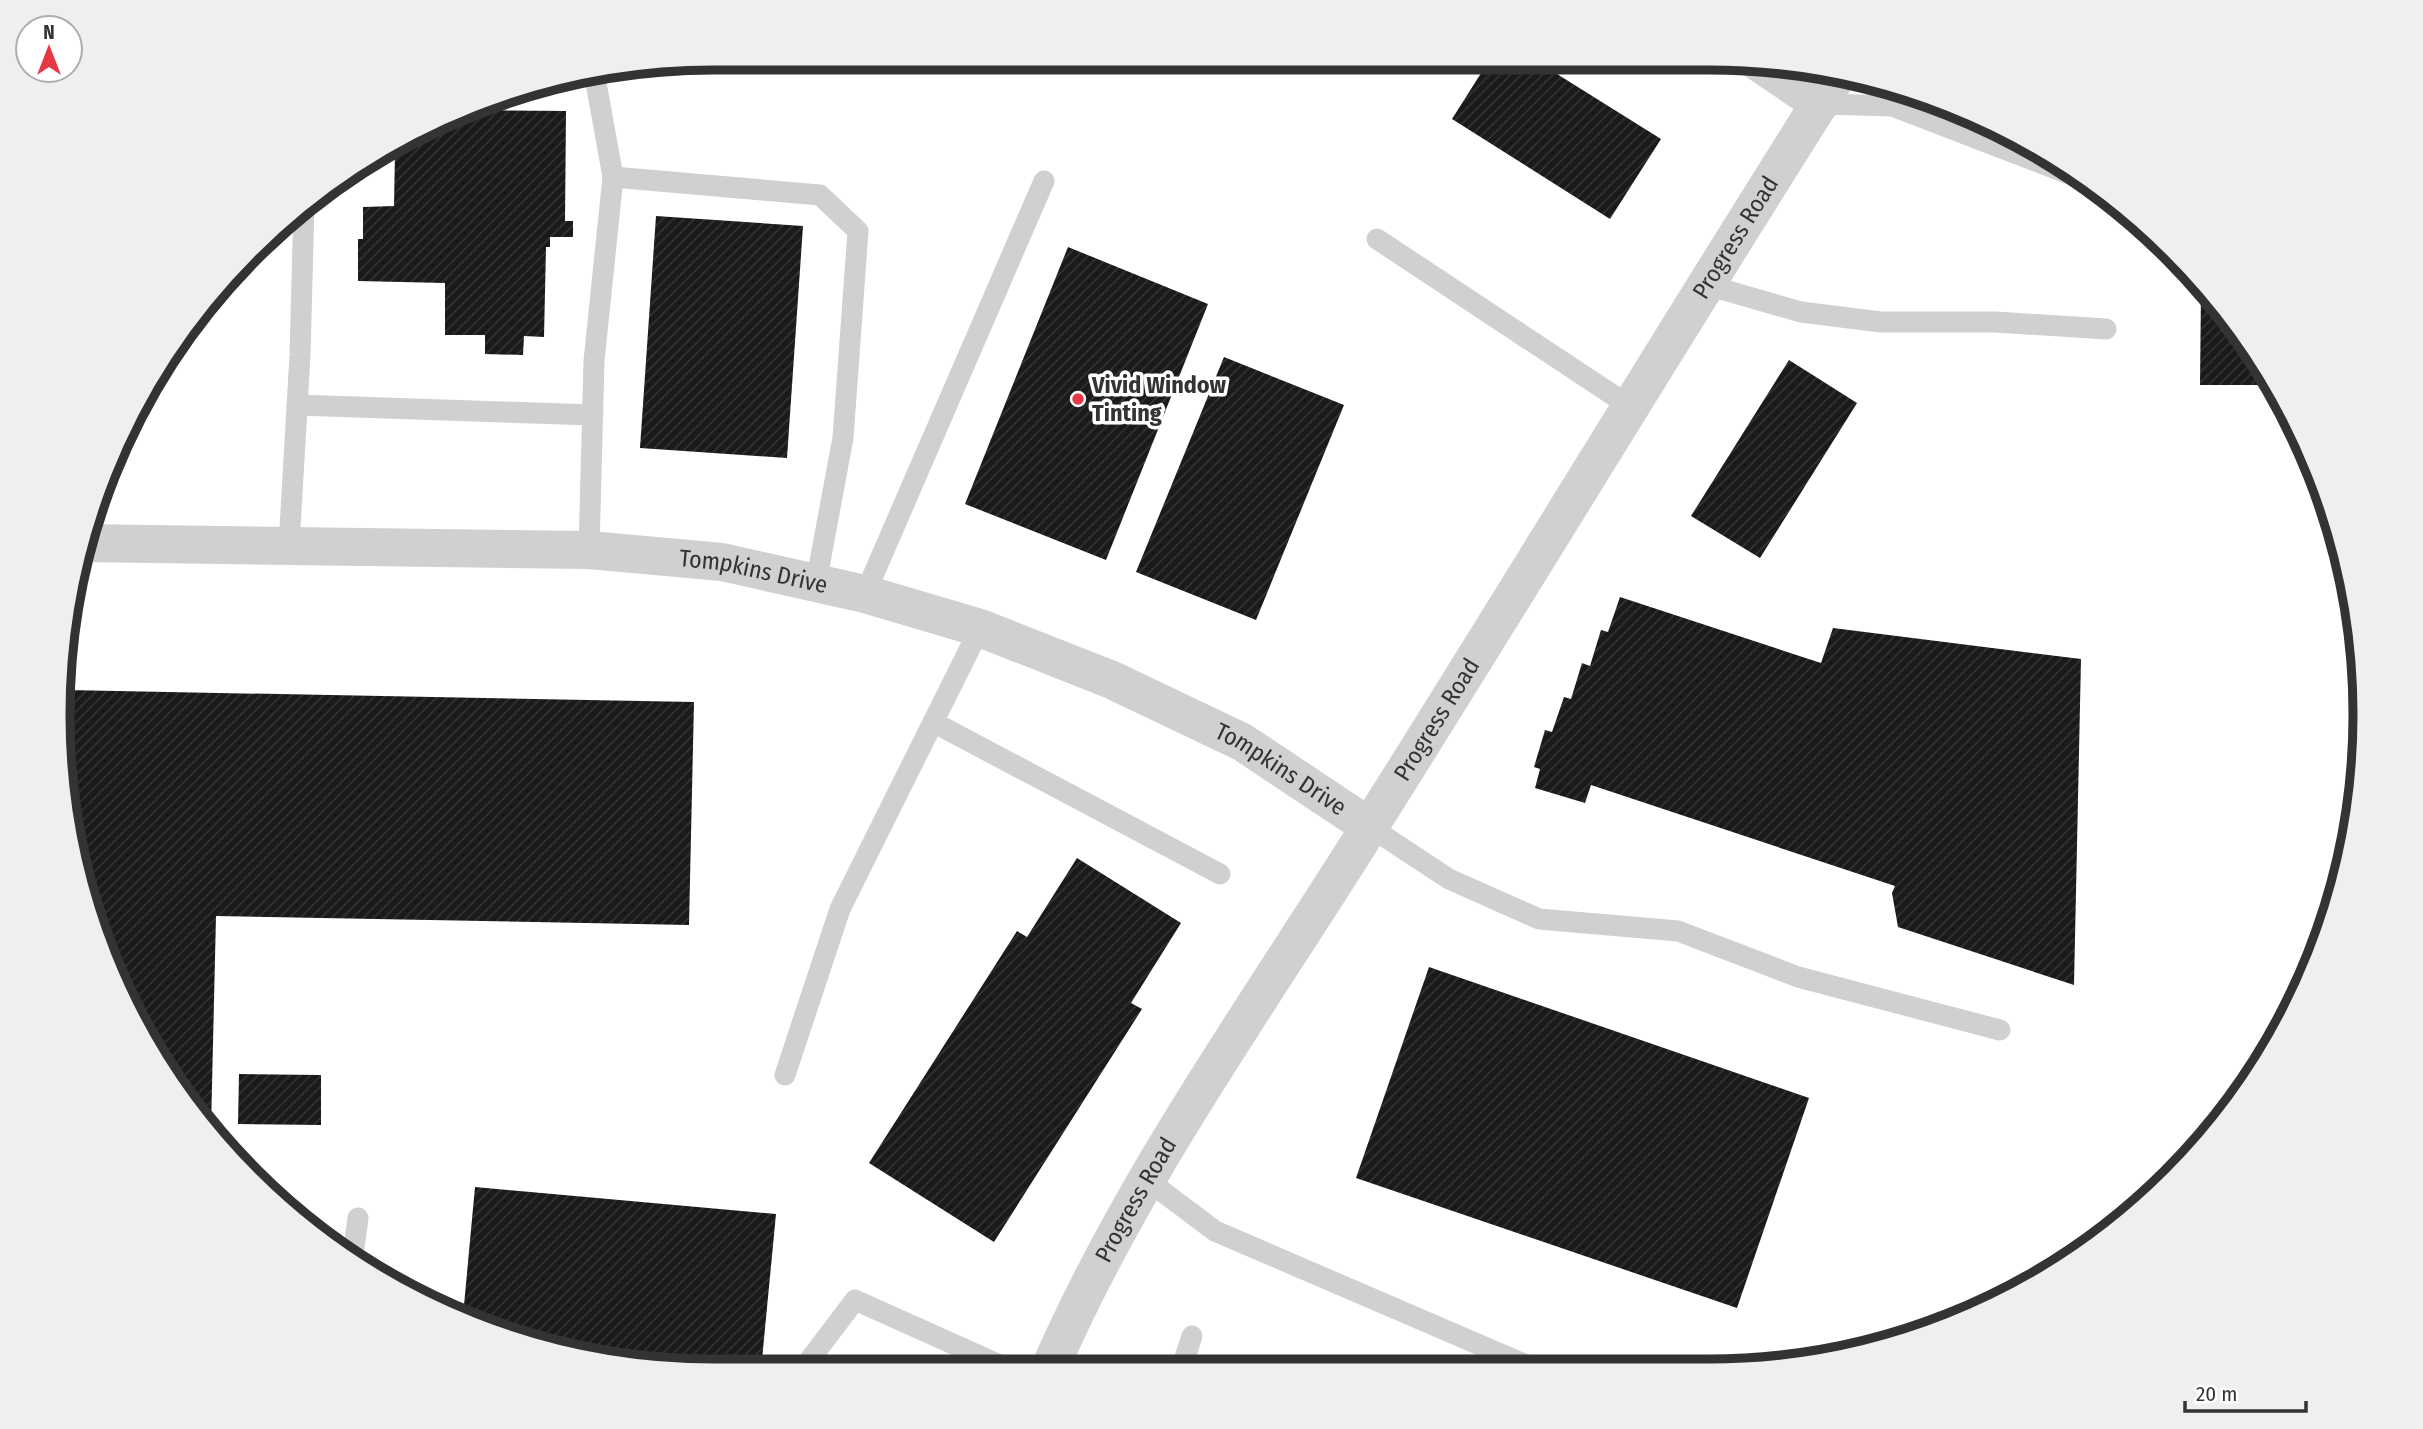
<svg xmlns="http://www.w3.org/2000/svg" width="2423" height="1429" font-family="'Fira Sans Condensed',sans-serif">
  <defs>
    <pattern id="building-hatch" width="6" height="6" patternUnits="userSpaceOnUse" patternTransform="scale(1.75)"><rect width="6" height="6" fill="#1a1a1a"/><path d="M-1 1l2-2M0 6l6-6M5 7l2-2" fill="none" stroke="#333"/></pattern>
  </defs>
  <rect width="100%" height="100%" fill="#fff"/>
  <g fill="url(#building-hatch)">
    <polygon points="1490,59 1533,59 1661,139 1610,219 1452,119"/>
    <polygon points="470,110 566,111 565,221 573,221 573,237 550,237 550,247 546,247 544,337 524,336 523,355 485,354 485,335 445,335 445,283 358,281 358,239 363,239 363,207 394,206 395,151"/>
    <polygon points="656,216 803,226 787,458 640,448"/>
    <polygon points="1068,247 1208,304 1106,560 965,504"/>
    <polygon points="2201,289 2205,289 2254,349 2274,385 2200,385"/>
    <polygon points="1224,357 1344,405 1256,620 1136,572"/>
    <polygon points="1789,360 1857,403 1760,558 1691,516"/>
    <polygon points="1620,597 1821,663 1833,628 2081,659 2074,985 1898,927 1892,893 1895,886 1591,785 1585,803 1535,788 1540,769 1534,767 1545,730 1552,732 1564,697 1571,699 1582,663 1590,666 1601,630 1608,632"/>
    <polygon points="66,690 694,702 689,925 216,916 211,1128 208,1128 108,965 59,757"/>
    <polygon points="1077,858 1181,923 1131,1003 1142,1009 994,1242 869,1163 1017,931 1027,937"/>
    <polygon points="1429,967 1809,1098 1737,1308 1356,1178"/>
    <polygon points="239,1074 321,1075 321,1125 238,1124"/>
    <polygon points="475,1187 776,1214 761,1370 671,1370 503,1336 463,1316"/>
  </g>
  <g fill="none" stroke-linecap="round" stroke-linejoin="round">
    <g stroke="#d0d0d0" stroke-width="21">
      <polyline points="595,77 613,177"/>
      <polyline points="1820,104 1892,106 2090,182"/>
      <polyline points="1377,239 1631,407"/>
      <polyline points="1707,285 1801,312 1881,322 1995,322 2106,329"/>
      <polyline points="297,405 593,415"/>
      <polyline points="289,546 300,355 304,205"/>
      <polyline points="589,550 594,361 613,177 820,195 858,231 843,438 816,583"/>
      <polyline points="865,594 1044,181"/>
      <polyline points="933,722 1220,874"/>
      <polyline points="1370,827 1449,879 1539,919 1678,931 1798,977 2000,1030"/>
      <polyline points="785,1075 840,909 980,628"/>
      <polyline points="1147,1180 1215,1231 1538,1370"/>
      <polyline points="352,1262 358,1218"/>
      <polyline points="805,1370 805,1366 855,1300 1011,1370"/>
      <polyline points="1181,1370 1192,1336"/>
    </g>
    <g stroke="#d0d0d0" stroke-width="38">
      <polyline points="1755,60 1820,104"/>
      <path id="s1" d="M81,543L589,550L722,562L865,594L980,628L1112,680L1242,742L1370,827"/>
      <path id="s2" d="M1049,1370C1133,1177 1259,1004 1370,826C1527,577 1679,325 1837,76"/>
    </g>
  </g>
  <circle fill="#e63946" stroke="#fff" stroke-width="2.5" cx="1078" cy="399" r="7"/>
  <g text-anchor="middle" stroke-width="7" stroke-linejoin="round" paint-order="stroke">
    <g font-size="24" fill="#333" stroke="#fff">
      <text dy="8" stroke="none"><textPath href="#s2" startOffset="1325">Progress Road</textPath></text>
      <text dy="8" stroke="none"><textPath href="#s1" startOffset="674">Tompkins Drive</textPath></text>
      <text dy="8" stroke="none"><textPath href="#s2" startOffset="758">Progress Road</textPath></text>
      <text dy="8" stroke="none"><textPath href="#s1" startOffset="1241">Tompkins Drive</textPath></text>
      <text dy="8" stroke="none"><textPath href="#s2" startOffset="191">Progress Road</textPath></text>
    </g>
    <g font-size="24" font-weight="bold" fill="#333" stroke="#fff" text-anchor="start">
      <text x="1092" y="393">Vivid Window<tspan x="1092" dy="28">Tinting</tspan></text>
    </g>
  </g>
  <path d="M0 0H2423V1429H0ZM714 70H1709A644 644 0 0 1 2353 714V715A644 644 0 0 1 1709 1359H714A644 644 0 0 1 70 715V714A644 644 0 0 1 714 70Z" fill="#efefef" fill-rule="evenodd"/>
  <path fill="none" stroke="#333" stroke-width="9" d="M714 70H1709A644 644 0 0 1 2353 714V715A644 644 0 0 1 1709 1359H714A644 644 0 0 1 70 715V714A644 644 0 0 1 714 70Z"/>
  <g transform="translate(49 49)"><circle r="33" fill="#ffffff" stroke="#adadad" stroke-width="2"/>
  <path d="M0-5L12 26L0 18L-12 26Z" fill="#e63946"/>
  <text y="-10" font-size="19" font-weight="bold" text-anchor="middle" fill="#333333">N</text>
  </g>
  <path d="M2185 1401v10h121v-10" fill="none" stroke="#333333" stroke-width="3.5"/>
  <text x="2196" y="1401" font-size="21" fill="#333333" stroke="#ffffff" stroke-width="5" paint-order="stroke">20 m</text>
</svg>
